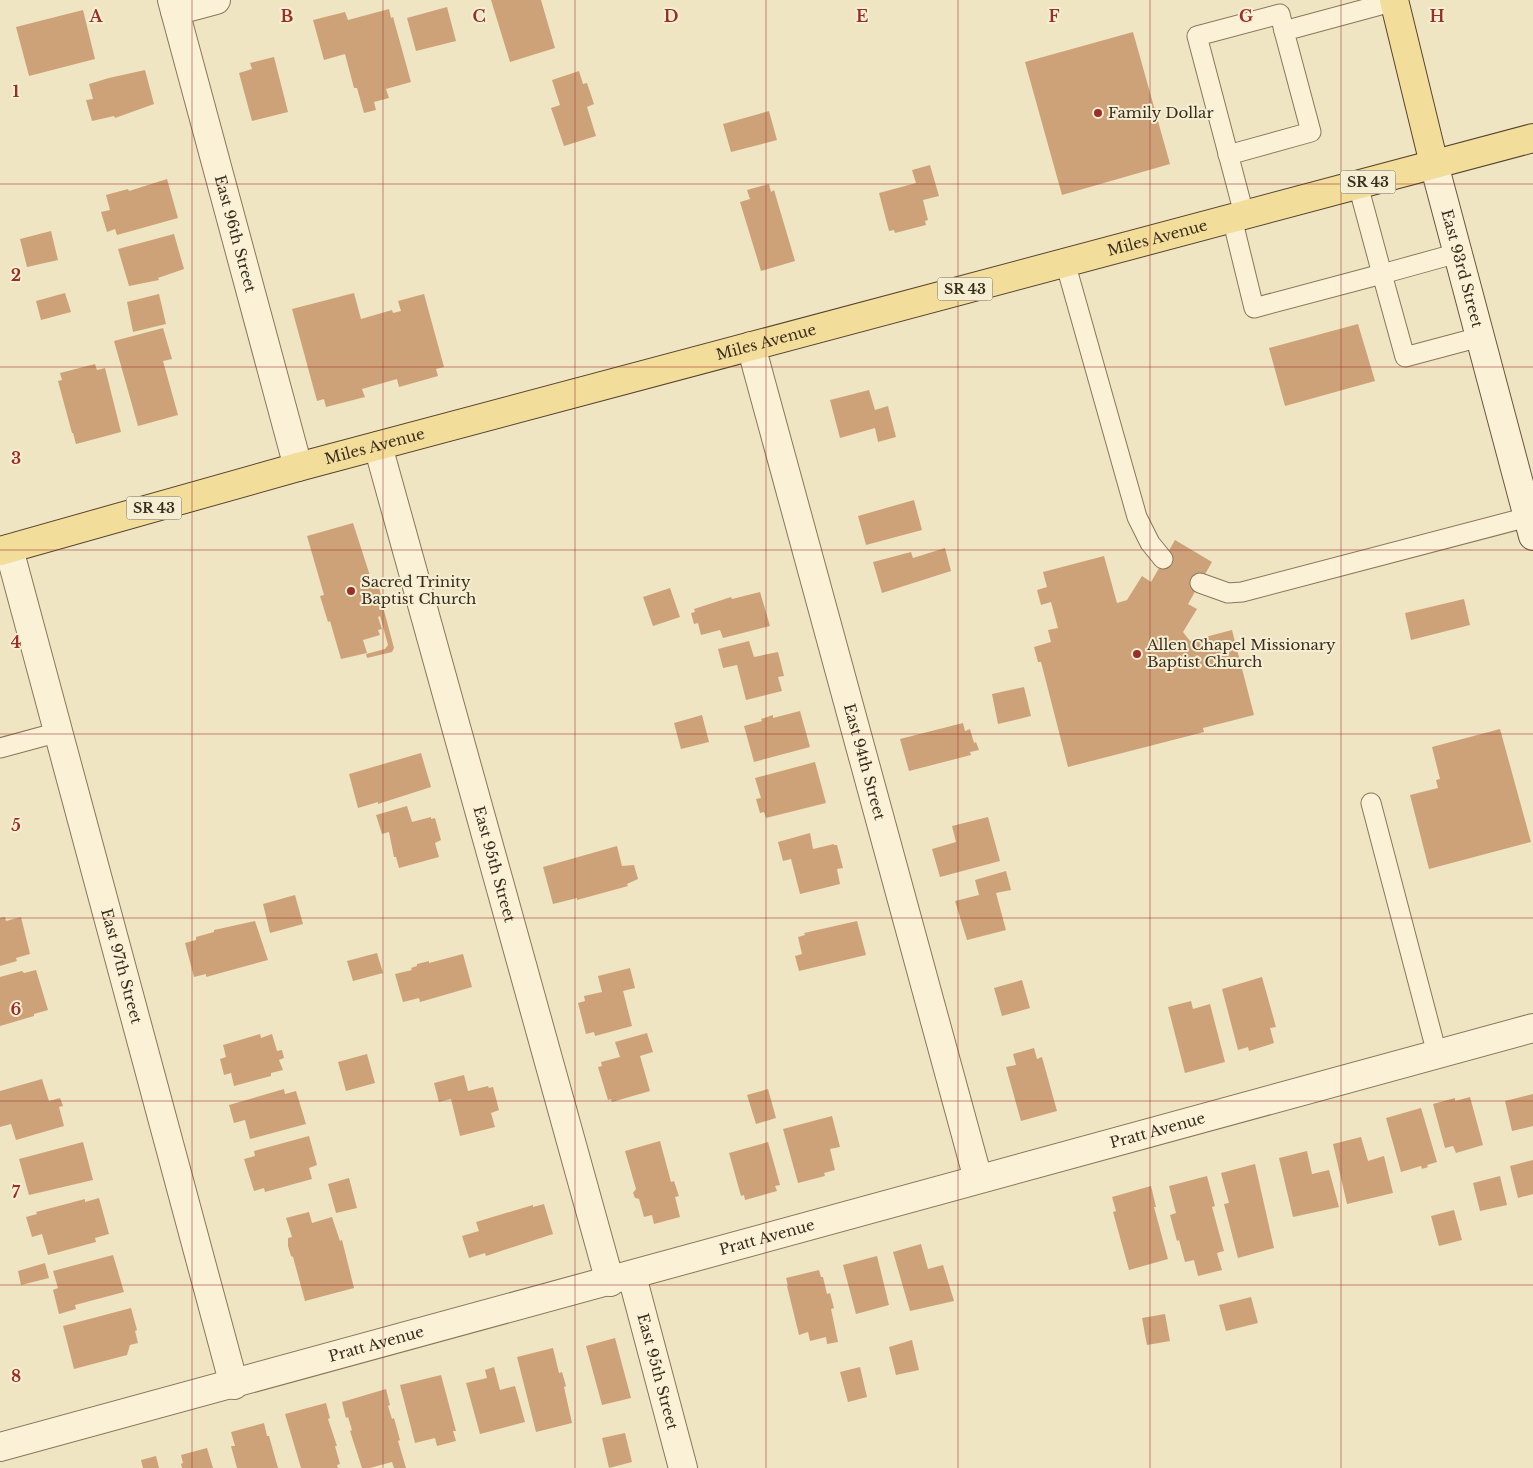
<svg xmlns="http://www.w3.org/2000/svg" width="1533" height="1468" font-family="'Libre Baskerville',serif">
  <rect width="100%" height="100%" fill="#efe5c3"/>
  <g fill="#cea278">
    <polygon points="491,0 541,0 555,48 510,62"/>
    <polygon points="447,7 456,41 416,51 407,18"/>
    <polygon points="389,9 391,18 393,17 411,82 386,89 389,98 374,102 376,110 364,113 357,88 354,88 345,54 324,60 313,20 345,12 348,20"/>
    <polygon points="83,10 95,59 29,76 16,27"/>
    <polygon points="1133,32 1170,164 1062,195 1025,62"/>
    <polygon points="274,57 288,112 252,121 239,73 252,69 250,63"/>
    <polygon points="145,70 154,104 115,118 114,116 92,121 86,100 93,99 89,84 109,78"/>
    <polygon points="579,71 583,84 587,83 594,104 587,107 596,136 564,146 551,108 560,105 552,80"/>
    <polygon points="769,111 777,140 731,152 723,124"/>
    <polygon points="930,165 939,196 923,200 928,220 925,221 926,225 895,233 894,230 889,231 879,193 916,183 912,170"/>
    <polygon points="167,179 178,218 117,235 115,229 107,232 101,212 110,210 106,195 128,189 129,191"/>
    <polygon points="769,184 771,192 774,190 795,261 761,271 740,202 750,199 747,190"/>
    <polygon points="51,231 58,260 27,267 20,239"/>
    <polygon points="174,234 184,269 158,278 159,280 129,286 118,249"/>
    <polygon points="65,293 71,312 41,320 36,301"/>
    <polygon points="354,293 361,319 392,310 393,313 401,311 398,301 424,294 444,367 436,369 438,376 399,387 397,379 362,389 365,397 326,407 324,399 317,401 292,309"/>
    <polygon points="159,294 166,324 133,332 127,302"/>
    <polygon points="1358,324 1375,381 1285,406 1269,348"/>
    <polygon points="163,328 172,359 163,361 178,415 138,426 114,341"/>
    <polygon points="95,364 97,370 105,368 121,432 76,444 73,433 72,433 58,381 62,380 60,373"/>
    <polygon points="869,390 875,410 888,406 896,437 878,442 875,428 840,438 830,400"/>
    <polygon points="914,500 922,530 866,545 858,516"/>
    <polygon points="353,523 372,582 379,587 381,596 377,604 382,603 394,648 392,652 367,658 366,654 385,649 388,645 380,616 378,617 382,629 378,630 380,635 363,640 367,653 341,659 330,621 328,622 320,596 324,595 307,536"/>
    <polygon points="1175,540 1212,562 1188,604 1197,609 1183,632 1190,641 1232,630 1254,715 1203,728 1204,732 1068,767 1041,662 1038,662 1034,647 1051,642 1048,630 1058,628 1051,602 1041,605 1037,590 1047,587 1043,572 1104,556 1117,603 1127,600 1142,576 1151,582"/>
    <polygon points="945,548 951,571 882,593 873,562 911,552 913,558"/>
    <polygon points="670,588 680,617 653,626 643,597"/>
    <polygon points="760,592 770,626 723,638 720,630 701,635 698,623 694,624 691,613 695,612 694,609 731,597 732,599"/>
    <polygon points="1464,599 1470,625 1411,640 1405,613"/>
    <polygon points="749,641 754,657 778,652 784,676 778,677 782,691 746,700 737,665 723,668 718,649"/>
    <polygon points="1024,687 1031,716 998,724 992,694"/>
    <polygon points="800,711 810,747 754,762 744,726 762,721 761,719 773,715 773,718"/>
    <polygon points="702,715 709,742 681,749 674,723"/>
    <polygon points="963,723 965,731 970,729 974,743 976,742 979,750 970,752 971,755 909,771 900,739"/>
    <polygon points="1500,729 1531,842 1429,869 1410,795 1438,788 1436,780 1440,779 1432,747"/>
    <polygon points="421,753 431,787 378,804 378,802 358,808 349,774"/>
    <polygon points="815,762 826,803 766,818 764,812 760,813 756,799 761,798 755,778"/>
    <polygon points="407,806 412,822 431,817 431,819 435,818 441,840 435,843 439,857 399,868 396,857 394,857 389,832 382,834 376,815"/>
    <polygon points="988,817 1000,861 940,877 932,849 956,842 952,826"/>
    <polygon points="810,833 813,849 834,844 834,845 837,845 843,868 837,869 840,884 800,894 791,859 783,861 778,842"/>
    <polygon points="617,846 622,866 634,865 638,879 627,884 628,886 577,900 577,898 553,904 543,867"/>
    <polygon points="1006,871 1011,890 996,893 1006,930 967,940 955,901 979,895 975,880"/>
    <polygon points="295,895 303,924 270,933 263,904"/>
    <polygon points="5,917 6,921 21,917 30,954 16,958 17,961 0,966 0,918"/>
    <polygon points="255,921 268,960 206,977 206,974 194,977 185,943 196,940 196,937 214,932 214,930"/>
    <polygon points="857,921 866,955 799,971 795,956 802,954 798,937 805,935 804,933"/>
    <polygon points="377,953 383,973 353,981 347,961"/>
    <polygon points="463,954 472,987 420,1002 419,998 403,1002 395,974 412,970 411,968 417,966 417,964 429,961 429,963"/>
    <polygon points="630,968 635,988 623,991 632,1026 595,1036 594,1032 586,1034 578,1003 585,1001 584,996 602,992 598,976"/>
    <polygon points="36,970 48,1010 34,1014 34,1016 0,1026 0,977 22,971 24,973"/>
    <polygon points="1262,977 1276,1027 1270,1028 1274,1043 1249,1051 1248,1047 1238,1050 1222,989"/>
    <polygon points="1022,980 1030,1008 1002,1016 994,988"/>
    <polygon points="1191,1001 1193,1009 1210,1004 1225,1062 1185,1073 1168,1007"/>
    <polygon points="647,1033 653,1052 640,1056 650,1091 612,1102 611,1099 608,1100 598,1067 602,1066 601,1062 620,1057 615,1042"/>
    <polygon points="260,1034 261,1038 272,1034 277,1051 282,1050 284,1058 279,1060 283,1070 271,1073 271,1076 234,1086 231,1073 224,1075 220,1059 226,1057 223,1045"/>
    <polygon points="1034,1048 1037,1059 1042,1057 1057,1111 1021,1121 1006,1067 1016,1065 1013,1054"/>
    <polygon points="367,1054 375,1083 346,1091 338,1062"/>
    <polygon points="464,1075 468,1091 488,1086 489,1088 493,1087 499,1110 491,1113 495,1127 460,1136 451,1099 439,1102 434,1083"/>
    <polygon points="42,1079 49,1101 60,1098 63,1106 59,1107 64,1126 16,1140 11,1124 0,1127 0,1091"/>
    <polygon points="284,1089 285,1094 296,1091 306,1124 250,1139 245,1120 234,1123 229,1105"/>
    <polygon points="768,1089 776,1118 756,1124 747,1095"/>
    <polygon points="1533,1094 1533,1126 1512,1131 1505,1101"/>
    <polygon points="1470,1097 1483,1145 1456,1153 1453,1146 1445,1148 1433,1104 1455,1098 1455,1101"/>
    <polygon points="1421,1108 1437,1162 1427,1165 1428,1167 1422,1169 1421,1166 1401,1172 1386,1118"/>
    <polygon points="832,1116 840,1147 830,1149 835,1170 824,1173 825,1176 798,1183 783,1129"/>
    <polygon points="309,1136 317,1165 309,1168 312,1179 265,1192 264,1188 254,1191 244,1159 255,1156 254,1151"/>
    <polygon points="1361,1137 1368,1161 1384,1156 1393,1193 1347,1204 1333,1144"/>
    <polygon points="660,1141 671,1182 674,1181 679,1196 675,1197 680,1217 654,1224 652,1215 644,1217 639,1199 635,1198 633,1193 636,1189 625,1151"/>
    <polygon points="83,1142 93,1180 29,1195 19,1159"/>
    <polygon points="768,1142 780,1185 775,1186 777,1191 745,1200 744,1195 741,1196 729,1153"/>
    <polygon points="1307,1151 1312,1174 1329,1170 1339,1207 1293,1217 1279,1158"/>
    <polygon points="1533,1160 1533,1194 1518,1198 1510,1166"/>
    <polygon points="1255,1164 1274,1248 1238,1258 1224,1204 1229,1203 1221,1173"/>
    <polygon points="1207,1176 1215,1206 1212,1207 1224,1251 1217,1253 1222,1270 1198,1276 1194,1260 1185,1262 1179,1240 1177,1241 1170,1215 1176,1213 1169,1186"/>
    <polygon points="1500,1176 1507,1205 1480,1211 1473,1183"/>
    <polygon points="349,1178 357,1208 336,1213 328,1184"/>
    <polygon points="1151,1186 1156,1207 1154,1207 1168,1259 1129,1270 1113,1212 1116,1211 1112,1197"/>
    <polygon points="99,1198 109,1234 95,1238 96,1242 48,1255 42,1234 32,1237 26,1217 37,1214 36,1212 85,1199 85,1202"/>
    <polygon points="544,1204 553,1234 486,1256 485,1253 469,1258 462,1236 479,1231 476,1222 533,1205 533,1207"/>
    <polygon points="1454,1210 1462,1240 1439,1246 1431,1216"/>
    <polygon points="309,1212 312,1223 332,1217 340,1241 342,1240 354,1288 305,1301 293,1257 291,1256 288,1246 288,1238 292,1237 286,1218"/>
    <polygon points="921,1244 928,1269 943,1265 954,1301 910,1311 893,1252"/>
    <polygon points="113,1255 124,1292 75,1305 76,1309 59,1314 53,1290 58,1288 53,1271"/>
    <polygon points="877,1256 889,1305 856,1314 843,1265"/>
    <polygon points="45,1263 49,1278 21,1285 18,1271"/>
    <polygon points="819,1270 821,1277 823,1277 827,1294 830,1293 834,1308 831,1309 838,1342 827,1344 826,1337 810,1341 808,1332 799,1335 787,1286 788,1286 786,1278"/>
    <polygon points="1251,1297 1258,1323 1226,1331 1219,1305"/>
    <polygon points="131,1308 137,1330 135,1331 138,1343 130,1345 127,1355 74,1369 63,1326"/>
    <polygon points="1165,1314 1170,1341 1147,1345 1142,1318"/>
    <polygon points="615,1338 631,1398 602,1405 586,1346"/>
    <polygon points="912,1340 919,1370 896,1375 889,1347"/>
    <polygon points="553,1348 559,1373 562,1372 566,1386 564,1387 572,1423 536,1432 517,1357"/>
    <polygon points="494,1367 500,1390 515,1386 525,1422 480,1434 466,1383 487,1378 485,1370"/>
    <polygon points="860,1367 867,1397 848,1402 840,1372"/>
    <polygon points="441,1375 456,1431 453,1431 456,1441 437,1446 435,1438 415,1443 400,1385"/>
    <polygon points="386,1389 390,1405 388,1406 392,1419 394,1418 400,1440 398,1441 406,1468 394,1468 392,1462 370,1468 362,1468 350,1431 352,1430 348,1417 346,1418 342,1402"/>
    <polygon points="326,1403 330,1418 328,1419 337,1446 335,1446 340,1464 337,1465 338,1468 301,1468 285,1414"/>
    <polygon points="264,1423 267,1436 269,1436 278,1468 237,1468 231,1446 235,1446 231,1432"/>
    <polygon points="625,1433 632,1462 609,1468 602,1438"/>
    <polygon points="207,1448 213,1468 182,1468 181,1464 183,1463 181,1455"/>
    <polygon points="156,1456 159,1468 143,1468 141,1460"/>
  </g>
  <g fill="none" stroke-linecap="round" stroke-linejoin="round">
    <defs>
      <g id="lane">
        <polyline points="1228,155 1311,132 1284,31 1395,1"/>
        <polyline points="1358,185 1382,274 1458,253"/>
        <polyline points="1244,214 1197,36 1280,14 1284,31"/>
        <polyline points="1232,218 1254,308 1382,274 1405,357 1480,337"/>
        <polyline points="1065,262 1137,517 1150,543 1163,559"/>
        <polyline points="1200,583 1228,593 1242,592 1528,517"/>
        <polyline points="0,748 59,732"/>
        <polyline points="1371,803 1437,1054"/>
      </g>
      <g id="street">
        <path id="s1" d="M172,0L298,467"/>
        <polyline points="175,11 216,0"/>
        <path id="s2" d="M751,346L978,1179"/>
        <path id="s3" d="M378,446L610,1282"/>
        <path id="s4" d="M9,549L234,1385"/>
        <path id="s5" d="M632,1276L683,1468"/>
        <path id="s6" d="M0,1447L1533,1028"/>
      </g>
      <g id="secondary">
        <path id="s7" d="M1434,164L1533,536"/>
      </g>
      <g id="primary">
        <polyline points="1394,0 1434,164"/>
        <path id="s8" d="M0,551L298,467L1533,138"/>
      </g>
    </defs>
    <use href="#lane" stroke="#8a7659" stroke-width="21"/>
    <use href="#street" stroke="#8a7659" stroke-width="30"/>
    <use href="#secondary" stroke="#6c573d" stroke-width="30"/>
    <use href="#primary" stroke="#58442e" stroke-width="30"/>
    <use href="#lane" stroke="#faf1d7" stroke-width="19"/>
    <use href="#street" stroke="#faf1d7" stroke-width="28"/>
    <use href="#secondary" stroke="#faf1d7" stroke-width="28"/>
    <use href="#primary" stroke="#f3dd9a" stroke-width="28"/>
  </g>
  <path fill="none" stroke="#9a2f28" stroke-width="1" stroke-opacity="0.55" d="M192,0V1468M383,0V1468M575,0V1468M766,0V1468M958,0V1468M1150,0V1468M1341,0V1468M0,184H1533M0,367H1533M0,550H1533M0,734H1533M0,918H1533M0,1101H1533M0,1285H1533"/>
  <g fill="#9a2f28" stroke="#f6eed3" stroke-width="2">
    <circle cx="1098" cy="113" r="5"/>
    <circle cx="351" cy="591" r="5"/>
    <circle cx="1137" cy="654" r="5"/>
  </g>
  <g text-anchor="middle" stroke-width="4" stroke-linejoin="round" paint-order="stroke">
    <g fill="#f6eed3" stroke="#726754" stroke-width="1">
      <rect x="1340.5" y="170.5" width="55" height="23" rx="4"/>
      <rect x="937.5" y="277.5" width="55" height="23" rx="4"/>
      <rect x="126.5" y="496.5" width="55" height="23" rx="4"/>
    </g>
    <g font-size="14" font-weight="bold" fill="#392d1e">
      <text x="1368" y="187">SR 43</text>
      <text x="965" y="294">SR 43</text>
      <text x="154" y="513">SR 43</text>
    </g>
    <g font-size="15" fill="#392d1e" stroke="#f6eed3" text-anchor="start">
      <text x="1108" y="118">Family Dollar</text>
      <text x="361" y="587">Sacred Trinity<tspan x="361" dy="17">Baptist Church</tspan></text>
      <text x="1147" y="650">Allen Chapel Missionary<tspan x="1147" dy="17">Baptist Church</tspan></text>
    </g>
    <g font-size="15" fill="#392d1e" stroke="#f6eed3">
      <text dy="5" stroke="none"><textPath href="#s1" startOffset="242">East 96th Street</textPath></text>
      <text dy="5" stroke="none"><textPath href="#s8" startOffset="1199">Miles Avenue</textPath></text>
      <text dy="5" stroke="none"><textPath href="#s7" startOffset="108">East 93rd Street</textPath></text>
      <text dy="5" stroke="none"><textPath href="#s8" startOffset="794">Miles Avenue</textPath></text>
      <text dy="5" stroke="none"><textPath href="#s8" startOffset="389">Miles Avenue</textPath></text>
      <text dy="5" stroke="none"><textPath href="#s2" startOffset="431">East 94th Street</textPath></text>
      <text dy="5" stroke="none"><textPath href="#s3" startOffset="434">East 95th Street</textPath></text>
      <text dy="5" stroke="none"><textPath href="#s4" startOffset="432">East 97th Street</textPath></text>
      <text dy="5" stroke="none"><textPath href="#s6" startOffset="1200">Pratt Avenue</textPath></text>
      <text dy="5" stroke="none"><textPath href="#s6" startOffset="795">Pratt Avenue</textPath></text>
      <text dy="5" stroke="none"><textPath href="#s6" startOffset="390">Pratt Avenue</textPath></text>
      <text dy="5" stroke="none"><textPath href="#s5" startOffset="99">East 95th Street</textPath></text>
    </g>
  </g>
  <g font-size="16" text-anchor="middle" font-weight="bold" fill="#9a2f28" stroke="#f6eed3" stroke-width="4" stroke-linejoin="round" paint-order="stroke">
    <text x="96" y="22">A</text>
    <text x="287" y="22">B</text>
    <text x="479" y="22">C</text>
    <text x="671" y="22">D</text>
    <text x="862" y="22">E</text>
    <text x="1054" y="22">F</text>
    <text x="1246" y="22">G</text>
    <text x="1437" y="22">H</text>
    <text x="16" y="97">1</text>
    <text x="16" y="281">2</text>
    <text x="16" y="464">3</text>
    <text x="16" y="648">4</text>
    <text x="16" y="831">5</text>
    <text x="16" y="1015">6</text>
    <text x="16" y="1198">7</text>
    <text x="16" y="1382">8</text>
  </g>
</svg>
